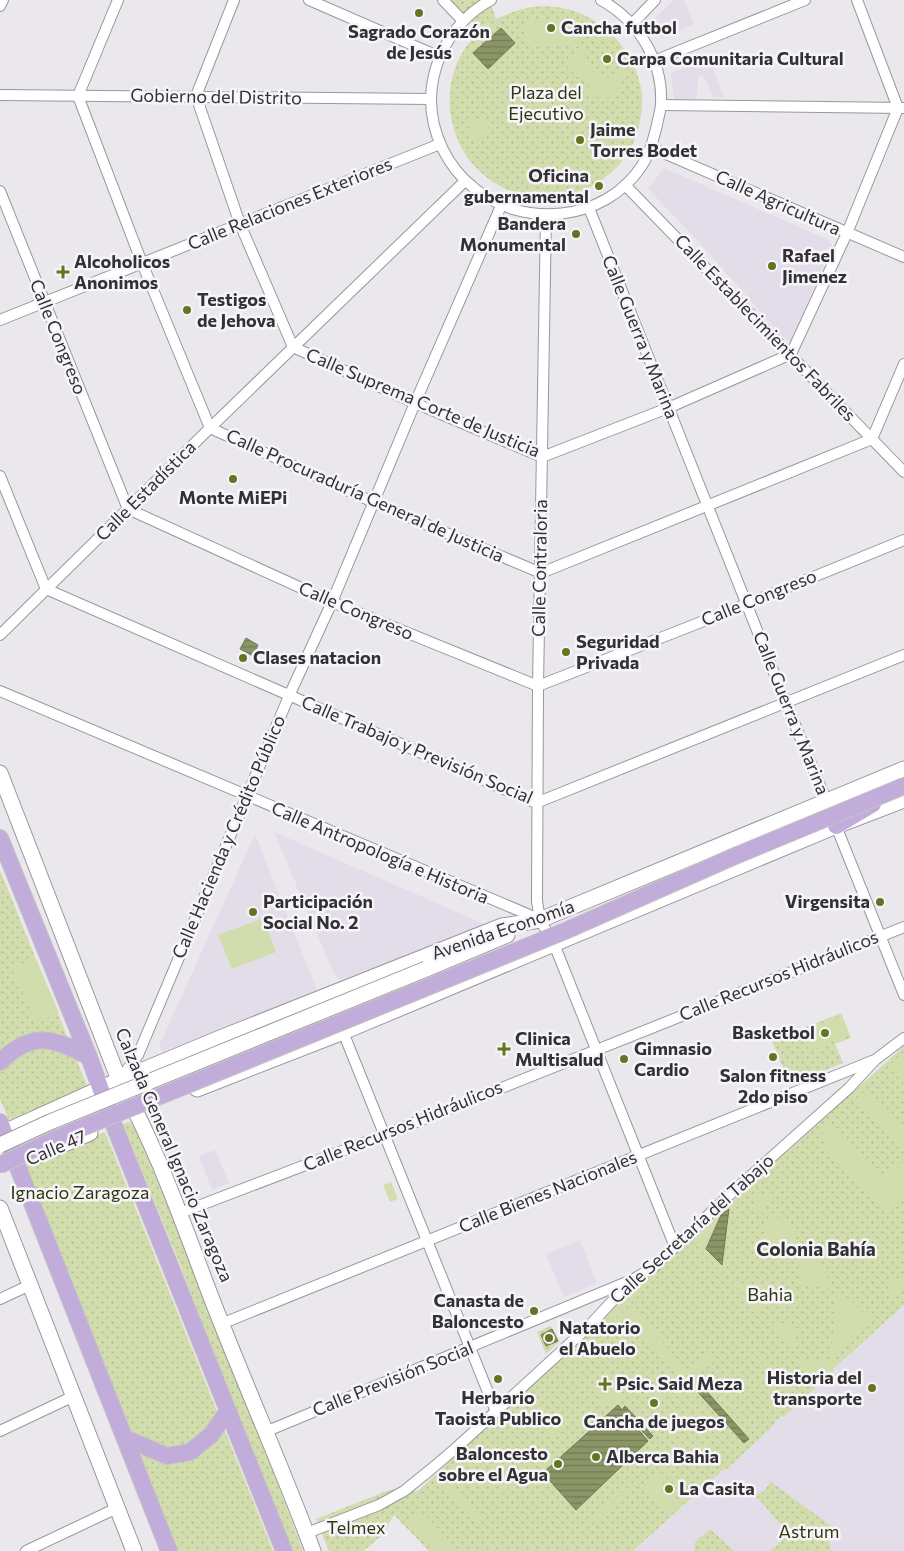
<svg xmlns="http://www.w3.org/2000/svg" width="904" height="1551" font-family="Commissioner,sans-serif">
  <defs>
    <pattern id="grass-dots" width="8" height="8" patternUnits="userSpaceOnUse" patternTransform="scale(1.25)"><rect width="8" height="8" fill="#d1ddac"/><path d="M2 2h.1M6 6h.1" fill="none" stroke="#b4be94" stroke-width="1.8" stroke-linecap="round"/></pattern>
    <pattern id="water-rules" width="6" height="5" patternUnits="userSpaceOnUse" patternTransform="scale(1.25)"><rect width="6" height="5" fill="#8b9666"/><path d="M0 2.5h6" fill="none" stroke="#727b55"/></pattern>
  </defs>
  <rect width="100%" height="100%" fill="#eae8ed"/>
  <g fill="#e2dde9">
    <polygon points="674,0 684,0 694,24 662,38 652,21"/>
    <polygon points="709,58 724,97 714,98 704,76 698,77 697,98 674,100 671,73"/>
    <polygon points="664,168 829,240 832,246 791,341 782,336 697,240 648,189"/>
    <polygon points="274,832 482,923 482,929 340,980 334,974"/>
    <polygon points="255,834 317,990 162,1052 159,1046"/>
    <polygon points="215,1150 229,1183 212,1190 199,1156"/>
    <polygon points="580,1240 597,1283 564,1297 546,1254"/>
    <polygon points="904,1305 904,1551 634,1551 724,1469 726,1470 775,1424 775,1422 783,1415 785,1417 835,1371 834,1369"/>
  </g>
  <g fill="url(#grass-dots)">
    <path d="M449,0H490L496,19C508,14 519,9 532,7C584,0 631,38 641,88C645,111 638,141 623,160C567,229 458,198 450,108C448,87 454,64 466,47C470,41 477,36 482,31Z"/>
    <polygon points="0,870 88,1088 9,1120 0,1099"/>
    <polygon points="841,1013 851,1038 835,1044 843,1063 790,1084 772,1041"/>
    <polygon points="904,1046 904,1305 775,1422 775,1424 726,1470 724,1469 633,1551 429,1551 394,1515 383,1534 364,1551 329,1551 316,1519 392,1489 418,1491 720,1209 724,1210 739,1195 736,1191 789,1150"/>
    <path d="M130,1122L134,1126C194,1266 250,1408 303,1551H292L207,1336L181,1267L123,1124Z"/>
    <polygon points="105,1132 273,1551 177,1551 19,1167"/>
    <polygon points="551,1326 559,1342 546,1354 537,1332"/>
    <polygon points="771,1482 834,1528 828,1536 831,1551 770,1551 789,1534 755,1495 763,1492"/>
    <polygon points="710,1529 734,1551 694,1551 695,1542"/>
  </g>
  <g fill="#d1ddac">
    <polygon points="525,19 578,19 578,46 528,45 525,33"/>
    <polygon points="596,23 618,41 619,43 611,39 599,40 590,33"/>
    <path d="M621,45L629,56L626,74L612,98L591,97L586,83L567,68L581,47L587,51C584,95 643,79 621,45Z"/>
    <circle cx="478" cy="129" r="10"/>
    <polygon points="263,918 276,952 232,969 218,935"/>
    <polygon points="36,959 59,1013 36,1023 12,969"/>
    <polygon points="841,1016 849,1035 809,1051 802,1031"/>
    <polygon points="904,1052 904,1084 888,1067"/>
    <polygon points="865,1091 904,1133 904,1153 855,1101"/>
    <polygon points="828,1123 880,1178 865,1193 827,1152 825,1142 826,1137 820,1131"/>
    <polygon points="904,1161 904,1196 885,1213 867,1194"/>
    <polygon points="391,1182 398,1199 390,1202 383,1185"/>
    <polygon points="758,1194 769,1197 765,1213 754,1211"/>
    <polygon points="720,1210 730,1214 723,1273 690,1239"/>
    <polygon points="769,1211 794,1229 799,1252 763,1247"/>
    <polygon points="803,1252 821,1268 835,1289 798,1284"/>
    <polygon points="684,1274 790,1389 789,1391 683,1276"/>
    <circle cx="896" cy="1286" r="8"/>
    <polygon points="645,1279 647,1282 597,1328 595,1326"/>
    <polygon points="732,1282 763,1285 759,1311 756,1308"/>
    <polygon points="651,1286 653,1289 632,1309 688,1370 681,1376 625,1315 603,1335 661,1397 711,1351 713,1354 661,1402 599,1335"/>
    <polygon points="838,1290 873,1321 830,1360"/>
    <polygon points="768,1323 796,1324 794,1352"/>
    <polygon points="715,1355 717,1358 695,1379 751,1440 745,1445 689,1384 667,1404 665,1402"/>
    <polygon points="799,1360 836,1362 833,1368 834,1371 784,1417 782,1415 818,1381"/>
    <polygon points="617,1384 621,1399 620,1402 616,1405 606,1406 598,1401"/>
    <polygon points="594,1397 596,1398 516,1474 519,1477 500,1495 496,1490 553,1436 531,1413 538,1406 560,1429"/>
    <polygon points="660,1459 662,1462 579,1534 587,1524"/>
    <polygon points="665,1465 692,1494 669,1516 642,1488 657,1474 664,1482 659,1487 675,1504 684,1495 661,1470"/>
    <polygon points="451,1483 484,1520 481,1523 506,1551 502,1551 445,1487"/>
    <polygon points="372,1499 374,1504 326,1521 324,1517"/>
    <polygon points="421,1511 459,1551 433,1551 407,1524"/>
  </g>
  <g fill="url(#water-rules)" stroke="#707857">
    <polygon points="501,28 515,43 488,69 473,53"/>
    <polygon points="246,638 258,645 253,656 240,649"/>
    <polygon points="729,1209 722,1265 706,1249 721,1215"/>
    <polygon points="552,1329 558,1341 546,1346 541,1335"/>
    <polygon points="701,1385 749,1439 744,1443 696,1390"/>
    <polygon points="618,1405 622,1410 625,1406 653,1436 650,1439 624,1413 648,1441 576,1510 543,1473"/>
  </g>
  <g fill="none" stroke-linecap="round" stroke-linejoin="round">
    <defs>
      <g id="street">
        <polyline points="118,0 78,96 142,263 210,428 373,502 541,573 872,439 904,364"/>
        <polyline points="234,0 196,96 240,224 293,347 415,403 542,457 668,408 791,354 847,233 898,108 857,0"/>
        <polyline points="309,0 440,57"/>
        <polyline points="443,0 463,21"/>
        <path d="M491,0C455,19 432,58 431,99C431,133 447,167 474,188C523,229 604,222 641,167C650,154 653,140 657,125C658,118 661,110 661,103C663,61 638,20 601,0"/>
        <polyline points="0,6 3,0"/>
        <polyline points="632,24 655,0"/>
        <polyline points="654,61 805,0"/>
        <polyline points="0,95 431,99"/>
        <polyline points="661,105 903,108"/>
        <polyline points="652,148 904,257"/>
        <polyline points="625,185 904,472"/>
        <polyline points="0,191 128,509 332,602 538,686 747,604 904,540"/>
        <polyline points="589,208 786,703 828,805"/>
        <polyline points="546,215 538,686 537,901 540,920 554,944 675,1247"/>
        <polyline points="0,320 440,144"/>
        <polyline points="0,476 46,589 536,803 904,655"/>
        <polyline points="0,635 210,428 465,181"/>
        <polyline points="0,691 539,919"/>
        <polyline points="834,821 904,995"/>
        <polyline points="343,1032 496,1412"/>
        <polyline points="120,1079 138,1055 289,696 332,602 415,403 501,206"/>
        <polyline points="180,1213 384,1135 904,927"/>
        <polyline points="0,1299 30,1285"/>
        <polyline points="221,1324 872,1061"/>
        <polyline points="0,1431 74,1396"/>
        <polyline points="265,1432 629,1281"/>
        <polyline points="307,1533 379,1505 404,1491 430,1470 456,1448 589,1326 632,1280 654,1267 727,1197 849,1088 875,1060 904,1038"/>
        <polyline points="26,1551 117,1508"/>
      </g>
      <g id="secondary">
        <path d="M0,773L119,1080C163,1158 189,1243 222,1325C252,1401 285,1475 313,1551"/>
        <polyline points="426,969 507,935"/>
        <polyline points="197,1089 343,1032 836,826 904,800"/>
        <polyline points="0,1134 119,1080 220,1038 502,926 540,920 904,769"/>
        <polyline points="35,1157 90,1133"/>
        <polyline points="0,1208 134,1551"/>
      </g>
      <g id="primary">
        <polyline points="836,826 873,804"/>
        <polyline points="0,838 89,1057 113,1123 284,1551"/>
        <path d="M0,1062C32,1031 53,1037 89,1057"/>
        <polyline points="0,1122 169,1551"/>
        <polyline points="125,1438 167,1456 190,1452 211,1435 228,1411"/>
      </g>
    </defs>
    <use href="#street" stroke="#99979c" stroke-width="12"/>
    <use href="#secondary" stroke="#99979c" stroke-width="17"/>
    <use href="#primary" stroke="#c6c5c6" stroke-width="18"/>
    <use href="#street" stroke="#fff" stroke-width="10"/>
    <use href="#secondary" stroke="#fff" stroke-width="15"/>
    <use href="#primary" stroke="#c2acda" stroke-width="16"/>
    <defs>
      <polyline id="secondary-bridge" points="0,1145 50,1122 426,969"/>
      <polyline id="primary-bridge" points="0,1165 57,1138 565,931 735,856 904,786"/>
    </defs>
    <use href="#secondary-bridge" stroke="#99979c" stroke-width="17" stroke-linecap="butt"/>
    <use href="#primary-bridge" stroke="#c6c5c6" stroke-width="18" stroke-linecap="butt"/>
    <use href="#secondary-bridge" stroke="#fff" stroke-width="15"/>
    <use href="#primary-bridge" stroke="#c2acda" stroke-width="16"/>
  </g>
  <g fill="#657421" stroke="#f7f5fa" stroke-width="2">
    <circle cx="419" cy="13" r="5"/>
    <circle cx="551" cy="28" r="5"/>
    <circle cx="607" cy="59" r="5"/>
    <circle cx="580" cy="140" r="5"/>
    <circle cx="599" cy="186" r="5"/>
    <circle cx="576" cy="234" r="5"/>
    <circle cx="772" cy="266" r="5"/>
    <path d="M60.5 264.5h5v5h5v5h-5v5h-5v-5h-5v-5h5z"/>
    <circle cx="187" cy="310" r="5"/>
    <circle cx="233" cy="479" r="5"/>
    <circle cx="566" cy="652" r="5"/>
    <circle cx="243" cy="658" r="5"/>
    <circle cx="880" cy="902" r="5"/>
    <circle cx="253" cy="912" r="5"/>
    <circle cx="825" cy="1033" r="5"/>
    <path d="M501.5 1041.5h5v5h5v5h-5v5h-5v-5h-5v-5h5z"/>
    <circle cx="773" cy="1057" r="5"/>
    <circle cx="624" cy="1059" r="5"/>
    <circle cx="534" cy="1311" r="5"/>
    <circle cx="549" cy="1338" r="5"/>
    <circle cx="498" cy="1379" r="5"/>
    <path d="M602.5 1376.5h5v5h5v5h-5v5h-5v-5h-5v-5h5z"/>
    <circle cx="872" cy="1388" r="5"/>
    <circle cx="654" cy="1403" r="5"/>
    <circle cx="596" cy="1457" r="5"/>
    <circle cx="558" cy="1464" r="5"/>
    <circle cx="669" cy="1489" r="5"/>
  </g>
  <g text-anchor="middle" stroke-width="5" stroke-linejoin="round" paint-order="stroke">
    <g font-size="18" font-weight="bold" fill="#323133" stroke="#f7f5fa" text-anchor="start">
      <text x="561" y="34">Cancha futbol</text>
      <text x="419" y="38" text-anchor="middle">Sagrado Corazón<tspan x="419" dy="21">de Jesús</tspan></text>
      <text x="617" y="65">Carpa Comunitaria Cultural</text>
      <text x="590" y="136">Jaime<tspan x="590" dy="21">Torres Bodet</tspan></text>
      <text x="589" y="182" text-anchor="end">Oficina<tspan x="589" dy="21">gubernamental</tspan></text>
      <text x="566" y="230" text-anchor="end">Bandera<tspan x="566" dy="21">Monumental</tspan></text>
      <text x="782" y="262">Rafael<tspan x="782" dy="21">Jimenez</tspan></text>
      <text x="74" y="268">Alcoholicos<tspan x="74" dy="21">Anonimos</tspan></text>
      <text x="197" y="306">Testigos<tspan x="197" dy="21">de Jehova</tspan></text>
      <text x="233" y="504" text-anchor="middle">Monte MiEPi</text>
      <text x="576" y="648">Seguridad<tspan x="576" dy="21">Privada</tspan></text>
      <text x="253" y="664">Clases natacion</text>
      <text x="263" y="908">Participación<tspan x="263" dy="21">Social No. 2</tspan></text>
      <text x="870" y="908" text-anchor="end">Virgensita</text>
      <text x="815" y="1039" text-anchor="end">Basketbol</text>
      <text x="515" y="1045">Clinica<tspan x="515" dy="21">Multisalud</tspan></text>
      <text x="634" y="1055">Gimnasio<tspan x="634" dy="21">Cardio</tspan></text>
      <text x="773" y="1082" text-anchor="middle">Salon fitness<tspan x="773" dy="21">2do piso</tspan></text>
      <text x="524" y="1307" text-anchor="end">Canasta de<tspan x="524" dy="21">Baloncesto</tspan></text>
      <text x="559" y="1334">Natatorio<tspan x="559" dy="21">el Abuelo</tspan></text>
      <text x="862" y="1384" text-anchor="end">Historia del<tspan x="862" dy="21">transporte</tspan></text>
      <text x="616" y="1390">Psic. Said Meza</text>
      <text x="498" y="1404" text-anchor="middle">Herbario<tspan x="498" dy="21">Taoista Publico</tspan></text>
      <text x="654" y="1428" text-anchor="middle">Cancha de juegos</text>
      <text x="548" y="1460" text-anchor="end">Baloncesto<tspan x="548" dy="21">sobre el Agua</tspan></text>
      <text x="606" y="1463">Alberca Bahia</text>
      <text x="679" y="1495">La Casita</text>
    </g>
    <g font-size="18" fill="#2f3710" stroke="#f7f5fa">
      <text x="546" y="99">Plaza del<tspan x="546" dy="21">Ejecutivo</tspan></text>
      <text x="80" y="1199">Ignacio Zaragoza</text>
      <text x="770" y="1301">Bahia</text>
      <text x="356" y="1534">Telmex</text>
      <text x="809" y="1538">Astrum</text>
    </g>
    <g font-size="18" fill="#323133" stroke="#f7f5fa">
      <text transform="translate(216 97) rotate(1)" y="6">Gobierno del Distrito</text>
      <text transform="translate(778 203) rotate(24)" y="6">Calle Agricultura</text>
      <text transform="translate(290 204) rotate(-22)" y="6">Calle Relaciones Exteriores</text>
      <text transform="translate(765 328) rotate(46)" y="6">Calle Establecimientos Fabriles</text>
      <text transform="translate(58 337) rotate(68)" y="6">Calle Congreso</text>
      <text transform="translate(640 337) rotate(68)" y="6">Calle Guerra y Marina</text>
      <text transform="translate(423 403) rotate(23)" y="6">Calle Suprema Corte de Justicia</text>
      <text transform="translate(146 491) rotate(-45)" y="6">Calle Estadística</text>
      <text transform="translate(365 496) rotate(24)" y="6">Calle Procuraduría General de Justicia</text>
      <text transform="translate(540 568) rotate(-89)" y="6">Calle Contraloria</text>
      <text transform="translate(759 598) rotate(-22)" y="6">Calle Congreso</text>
      <text transform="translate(356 611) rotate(23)" y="6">Calle Congreso</text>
      <text transform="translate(791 713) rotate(68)" y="6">Calle Guerra y Marina</text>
      <text transform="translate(417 750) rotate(23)" y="6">Calle Trabajo y Previsión Social</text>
      <text transform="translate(229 837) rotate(-67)" y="6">Calle Hacienda y Crédito Público</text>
      <text transform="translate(380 853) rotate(23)" y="6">Calle Antropología e Historia</text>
      <text transform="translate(503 930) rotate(-19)" y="6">Avenida Economía</text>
      <text transform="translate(779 976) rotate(-22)" y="6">Calle Recursos Hidráulicos</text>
      <text transform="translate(403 1126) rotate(-22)" y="6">Calle Recursos Hidráulicos</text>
      <text transform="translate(56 1148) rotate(-23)" y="6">Calle 47</text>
      <text transform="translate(174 1155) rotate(67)" y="6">Calzada General Ignacio Zaragoza</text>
      <text transform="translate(548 1192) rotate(-22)" y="6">Calle Bienes Nacionales</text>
      <text transform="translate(692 1229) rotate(-42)" y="6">Calle Secretaría del Tabajo</text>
      <text transform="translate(393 1379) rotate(-22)" y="6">Calle Previsión Social</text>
    </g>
    <g font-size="19" font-weight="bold" fill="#323133" stroke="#f7f5fa">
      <text x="816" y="1256">Colonia Bahía</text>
    </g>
  </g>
</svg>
